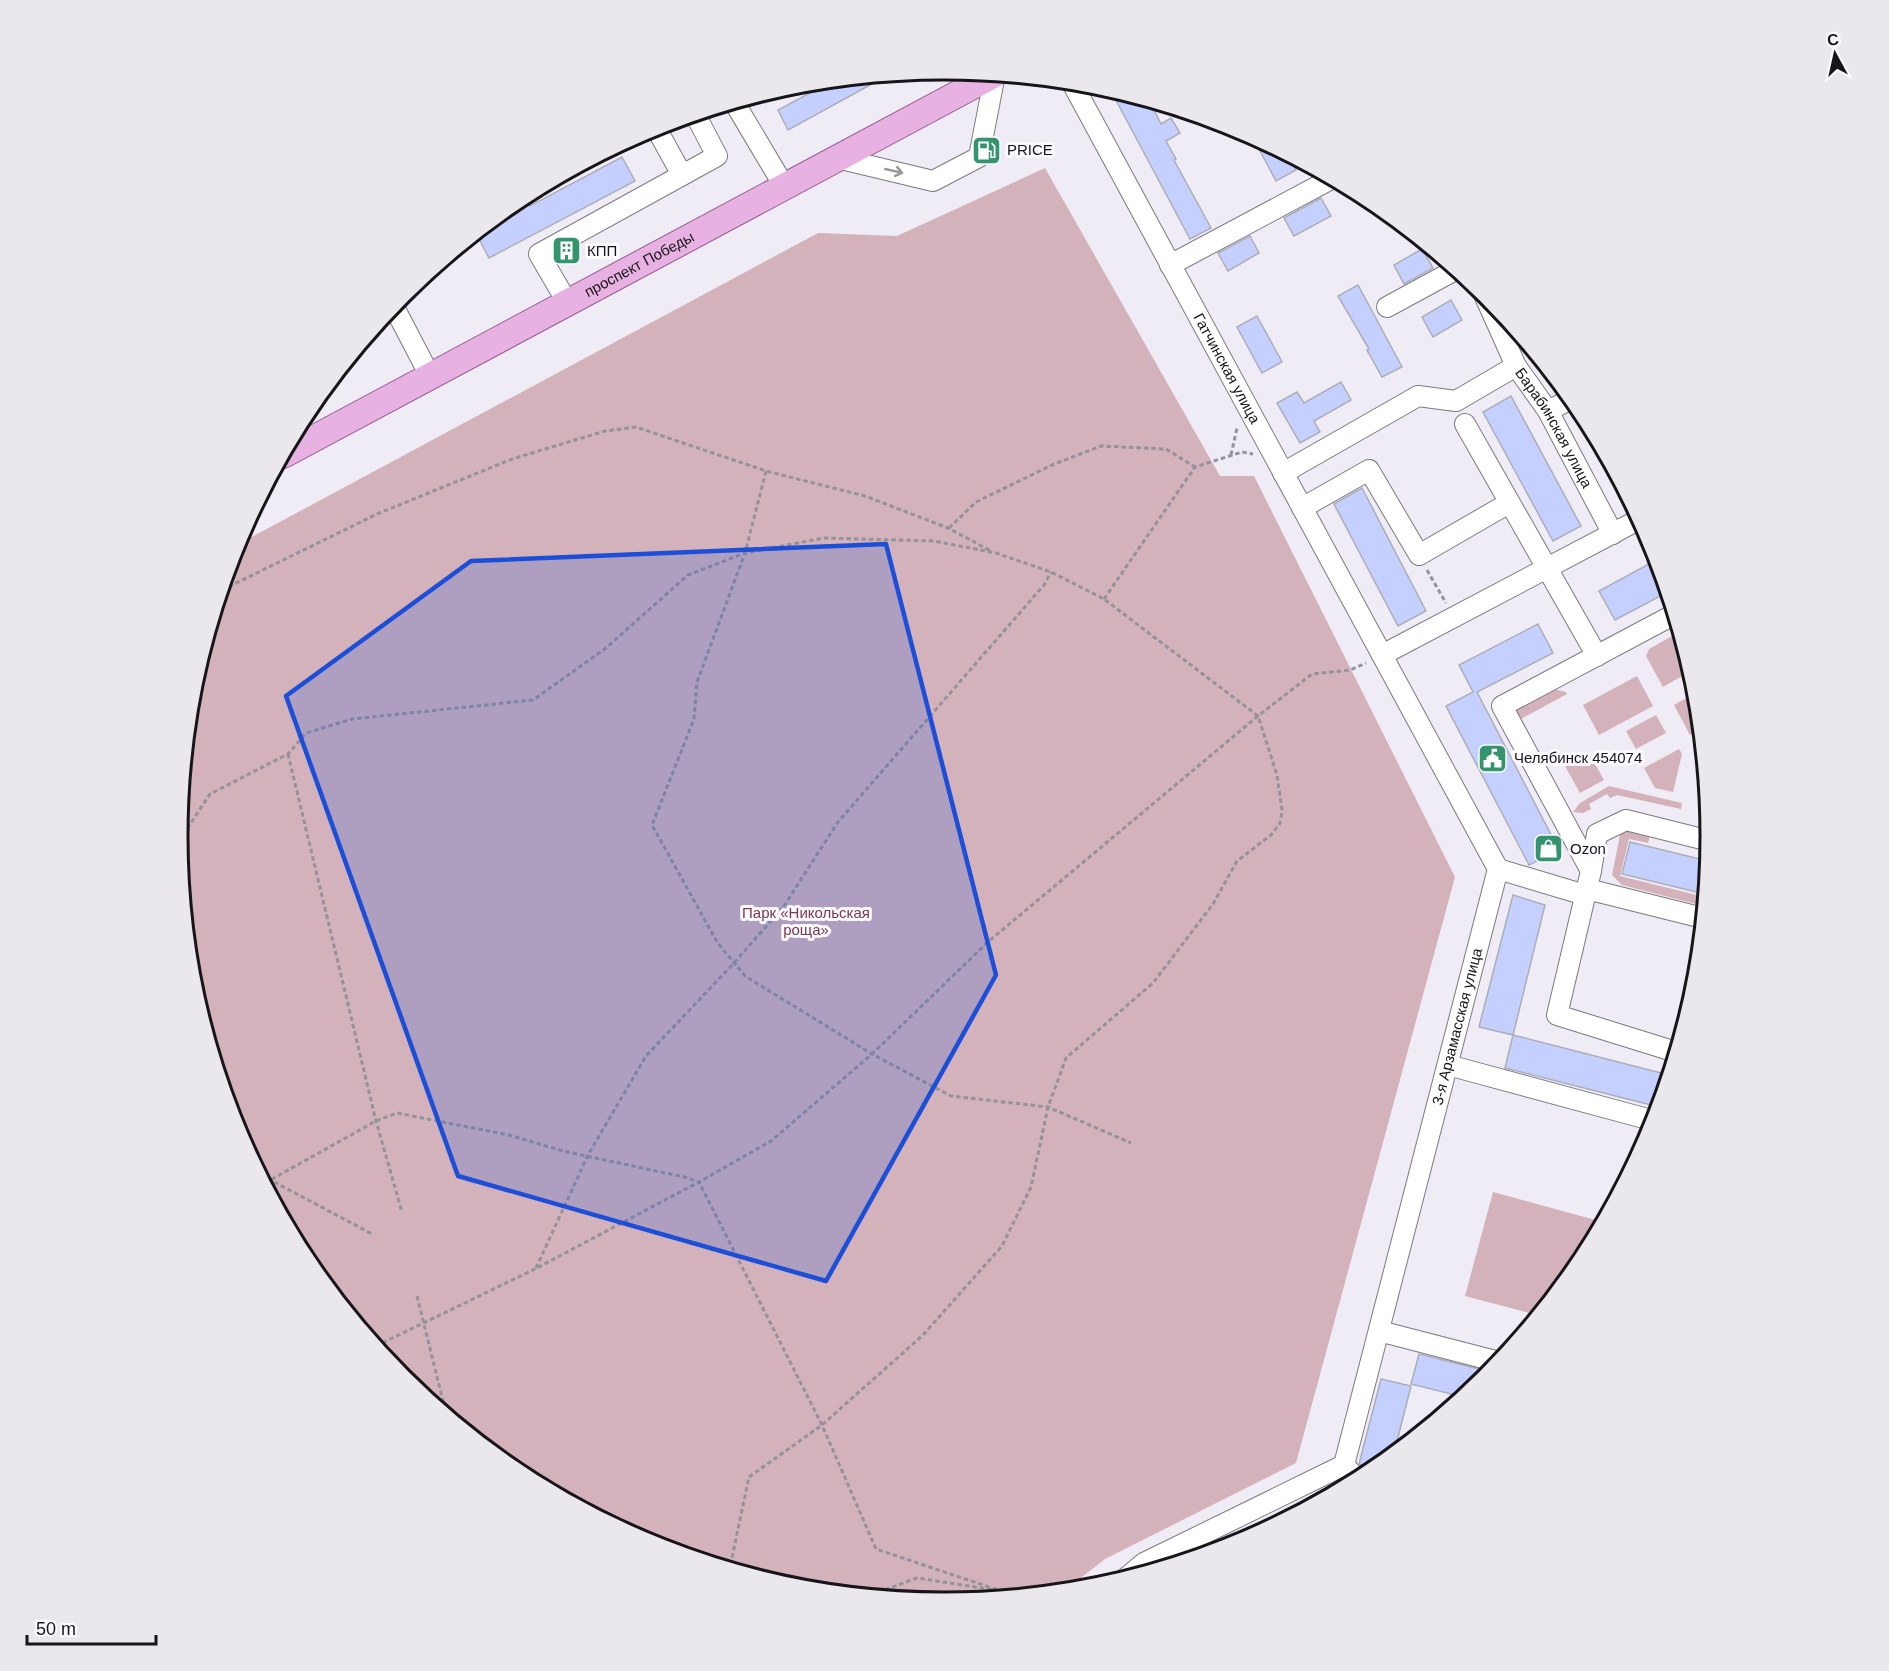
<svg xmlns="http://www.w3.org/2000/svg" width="1889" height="1671" font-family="Helvetica,sans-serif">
  <rect width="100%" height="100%" fill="#efecf5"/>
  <g fill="#d3b2bb">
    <polygon points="1045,168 1220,476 1254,476 1455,877 1296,1463 1105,1559 1073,1584 1061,1591 945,1602 795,1587 651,1544 518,1473 402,1377 307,1261 236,1129 193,985 178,835 193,686 235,546 818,233 897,236"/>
    <polygon points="1672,636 1691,671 1663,687 1646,656 1649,649"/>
    <polygon points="1637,676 1653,706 1599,735 1583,705"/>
    <polygon points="1554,689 1566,692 1567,694 1521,719 1515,709"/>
    <polygon points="1697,692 1700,729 1690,735 1674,705"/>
    <polygon points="1656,715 1666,733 1636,749 1626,731"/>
    <polygon points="1679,749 1682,754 1673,792 1655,788 1644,768"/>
    <polygon points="1589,753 1604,780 1580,793 1565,766"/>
    <polygon points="1609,786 1682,803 1681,809 1617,795 1610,798 1607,794 1589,804 1591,809 1583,813 1573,812 1580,803"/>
    <polygon points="1627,827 1651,832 1648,843 1629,839 1620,876 1705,897 1704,906 1622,885 1612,875 1621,830"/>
    <polygon points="1493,1192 1603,1222 1582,1262 1537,1315 1465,1296"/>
  </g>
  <g fill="#c5d0ff" stroke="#acaeb7" stroke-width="1.5">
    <polygon points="890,74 788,130 778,110 834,80"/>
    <polygon points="1110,89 1149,100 1161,124 1171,118 1180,133 1166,141 1176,159 1174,160 1211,228 1190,239"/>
    <polygon points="1251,134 1287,154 1296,170 1276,181"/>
    <polygon points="622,157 635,181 489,258 476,233 490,226 488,223 519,198 525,195 530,206"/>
    <polygon points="1321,198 1331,216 1294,236 1284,218"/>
    <polygon points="1250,236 1259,253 1228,271 1218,253"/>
    <polygon points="1422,249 1433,268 1404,284 1394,265"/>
    <polygon points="1358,285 1402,367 1382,377 1367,350 1369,349 1338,296"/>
    <polygon points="1451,300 1462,320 1433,337 1422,317"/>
    <polygon points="1257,316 1282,362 1262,373 1237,327"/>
    <polygon points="1341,382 1351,400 1314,421 1320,432 1300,443 1277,403 1297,392 1304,403"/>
    <polygon points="1511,396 1581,526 1553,541 1483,412"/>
    <polygon points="1362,488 1426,611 1398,626 1334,504"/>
    <polygon points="1658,559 1668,592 1615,620 1599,591"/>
    <polygon points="1538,624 1553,653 1477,692 1559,850 1529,865 1446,706 1473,692 1459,665"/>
    <polygon points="1630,842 1708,861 1705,894 1622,874"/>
    <polygon points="1513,895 1545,905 1513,1035 1479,1027"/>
    <polygon points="1513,1035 1669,1075 1659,1107 1505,1068"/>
    <polygon points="1419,1354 1491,1372 1463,1397 1411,1384"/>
    <polygon points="1381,1379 1411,1386 1394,1453 1376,1468 1359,1464"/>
  </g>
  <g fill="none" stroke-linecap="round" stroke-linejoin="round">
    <defs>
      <g id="minor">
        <path id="s1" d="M1071,81L1382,655"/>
        <polyline points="734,102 784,186"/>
        <polyline points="655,126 682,175"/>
        <polyline points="837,158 933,181 979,157 995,74"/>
        <polyline points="1170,265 1333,178"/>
        <path id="s2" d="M1482,290L1516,366L1548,411L1613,534"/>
        <polyline points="567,302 539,254 717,156 695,114"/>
        <polyline points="393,305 430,376"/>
        <polyline points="1387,307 1457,269"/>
        <polyline points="1548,411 1573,398"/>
        <polyline points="1465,424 1597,656"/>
        <polyline points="1283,473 1418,396 1456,401 1516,366"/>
        <polyline points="1302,508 1369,470 1419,555 1509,503"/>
        <polyline points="1675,614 1502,706 1591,871 1557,1015 1676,1052"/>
        <polyline points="1498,869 1585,895"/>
        <polyline points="1591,871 1597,834 1626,820 1710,841"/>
        <polyline points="1587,889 1703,918"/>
        <polyline points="1448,1065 1655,1121"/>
        <polyline points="1379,1331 1499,1362"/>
        <polyline points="1344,1465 1358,1480"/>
        <path id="s3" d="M1126,1578L1144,1563L1344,1465L1498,869L1382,655L1640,519"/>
      </g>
      <g id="major">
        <path id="s4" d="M283,455L995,74"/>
      </g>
    </defs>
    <use href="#minor" stroke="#7b7980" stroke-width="22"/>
    <use href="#major" stroke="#94598f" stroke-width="28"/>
    <g stroke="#959299" stroke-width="3" stroke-dasharray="4.5 3" stroke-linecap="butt">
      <polyline points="1231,455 1237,428"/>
      <polyline points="766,471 745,553 697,682 694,719 652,825 717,942 745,976 872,1054 951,1096 1048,1107 1131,1143"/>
      <polyline points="949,528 976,502 1052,465 1101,446 1166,449 1195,467"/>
      <polyline points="1427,570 1446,603"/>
      <polyline points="222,590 377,514 512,459 605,431 636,427 766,471 865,496 948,528 991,551"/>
      <polyline points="1104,599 1195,467 1242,452 1253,454"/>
      <polyline points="288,754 376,1121 402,1212"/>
      <polyline points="179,841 210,794 288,754 306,733 352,719 533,700 606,648 688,575 745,553 824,538 934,541 996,553 1051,572 1104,599 1258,716 1277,775 1282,810 1280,823 1271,835 1237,861 1213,904 1153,983 1066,1058 1048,1107 1031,1187 1002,1246 923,1335 822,1425 749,1477 730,1567"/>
      <polyline points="261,1175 372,1234"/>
      <polyline points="265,1183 376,1121 397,1113 509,1135 563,1151 684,1177 699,1182 822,1425 876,1549 1004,1592"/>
      <polyline points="536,1268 588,1155 646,1056 734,963 784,906 838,822 1044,585 1051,572"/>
      <polyline points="417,1296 446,1413"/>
      <polyline points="376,1346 535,1269 699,1182 771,1141 872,1054 989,941 1258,716 1312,674 1350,670 1366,663"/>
      <polyline points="1004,1592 1013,1595"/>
      <polyline points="871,1595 917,1578 995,1590"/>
    </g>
    <use href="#minor" stroke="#fff" stroke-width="20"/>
    <use href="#major" stroke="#e7b1e2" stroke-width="26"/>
  </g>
  <defs><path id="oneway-shaft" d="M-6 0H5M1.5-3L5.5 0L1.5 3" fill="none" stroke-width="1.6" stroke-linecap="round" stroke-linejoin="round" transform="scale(1.5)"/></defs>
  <use stroke="#979698" href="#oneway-shaft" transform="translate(894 171) rotate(13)"/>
  <path fill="#1d4ed8" fill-opacity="0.2" stroke="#1d4ed8" stroke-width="4.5" stroke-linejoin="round" d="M886,544L996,975L826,1281L458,1176L286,696L471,561Z"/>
  <defs>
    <symbol id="fuel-square" viewBox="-11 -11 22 22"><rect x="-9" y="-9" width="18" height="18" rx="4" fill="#33946e" stroke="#fcfafe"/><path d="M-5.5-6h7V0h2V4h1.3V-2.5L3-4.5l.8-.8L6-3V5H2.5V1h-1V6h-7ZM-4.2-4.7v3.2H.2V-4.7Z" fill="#fff"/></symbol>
    <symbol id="building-square" viewBox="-11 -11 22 22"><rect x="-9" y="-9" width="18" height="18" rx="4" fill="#33946e" stroke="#fcfafe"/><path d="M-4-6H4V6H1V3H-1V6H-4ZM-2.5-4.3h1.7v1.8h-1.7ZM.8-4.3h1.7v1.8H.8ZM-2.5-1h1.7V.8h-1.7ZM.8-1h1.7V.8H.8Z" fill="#fff"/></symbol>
    <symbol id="civic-square" viewBox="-11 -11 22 22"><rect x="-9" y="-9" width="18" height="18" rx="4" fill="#33946e" stroke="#fcfafe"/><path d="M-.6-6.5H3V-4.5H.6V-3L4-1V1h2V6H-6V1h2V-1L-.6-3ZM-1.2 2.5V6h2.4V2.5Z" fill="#fff"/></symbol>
    <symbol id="shop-square" viewBox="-11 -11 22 22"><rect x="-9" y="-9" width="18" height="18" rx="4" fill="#33946e" stroke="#fcfafe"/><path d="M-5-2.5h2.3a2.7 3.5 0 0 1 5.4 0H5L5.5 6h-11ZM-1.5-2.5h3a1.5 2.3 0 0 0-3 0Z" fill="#fff"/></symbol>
  </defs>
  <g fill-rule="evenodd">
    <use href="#fuel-square" x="970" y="134" width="33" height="33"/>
    <use href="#building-square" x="550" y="234" width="33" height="33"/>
    <use href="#civic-square" x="1476" y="742" width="33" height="33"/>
    <use href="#shop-square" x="1532" y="832" width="33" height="33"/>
  </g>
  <g text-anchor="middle" stroke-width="6" stroke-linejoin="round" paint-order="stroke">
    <g font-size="15" fill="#171519" stroke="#fcfafe" text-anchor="start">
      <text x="1007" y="155">PRICE</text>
      <text x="587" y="256">КПП</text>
      <text x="1514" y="763">Челябинск 454074</text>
      <text x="1570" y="854">Ozon</text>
    </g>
    <g font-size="15" fill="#171519" stroke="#fcfafe">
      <text dy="5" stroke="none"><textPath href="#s4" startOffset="404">проспект Победы</textPath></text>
      <text dy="5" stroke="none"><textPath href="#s1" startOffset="327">Гатчинская улица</textPath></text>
      <text dy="5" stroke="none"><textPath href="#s2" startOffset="156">Барабинская улица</textPath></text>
      <text dy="5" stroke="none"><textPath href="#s3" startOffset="699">3-я Арзамасская улица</textPath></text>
    </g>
    <g font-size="15" fill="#7b3952" stroke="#fcfafe">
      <text x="806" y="918">Парк «Никольская<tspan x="806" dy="17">роща»</tspan></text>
    </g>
  </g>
  <path d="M0 0H1889V1671H0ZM188 836a756 756 0 1 1 1512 0a756 756 0 1 1-1512 0Z" fill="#eae8ec" fill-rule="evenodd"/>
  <path fill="none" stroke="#171519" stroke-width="3" d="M188 836a756 756 0 1 1 1512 0a756 756 0 1 1-1512 0Z"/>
  <g transform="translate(1835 54) rotate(352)" stroke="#fcfafe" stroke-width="4.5" paint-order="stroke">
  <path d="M0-4.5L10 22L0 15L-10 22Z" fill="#171519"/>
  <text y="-9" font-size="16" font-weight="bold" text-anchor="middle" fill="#171519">С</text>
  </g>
  <path d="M27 1635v9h129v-9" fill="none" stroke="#171519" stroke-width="3"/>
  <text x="36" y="1635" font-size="18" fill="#171519" stroke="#fcfafe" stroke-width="4.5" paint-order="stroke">50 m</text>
</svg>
